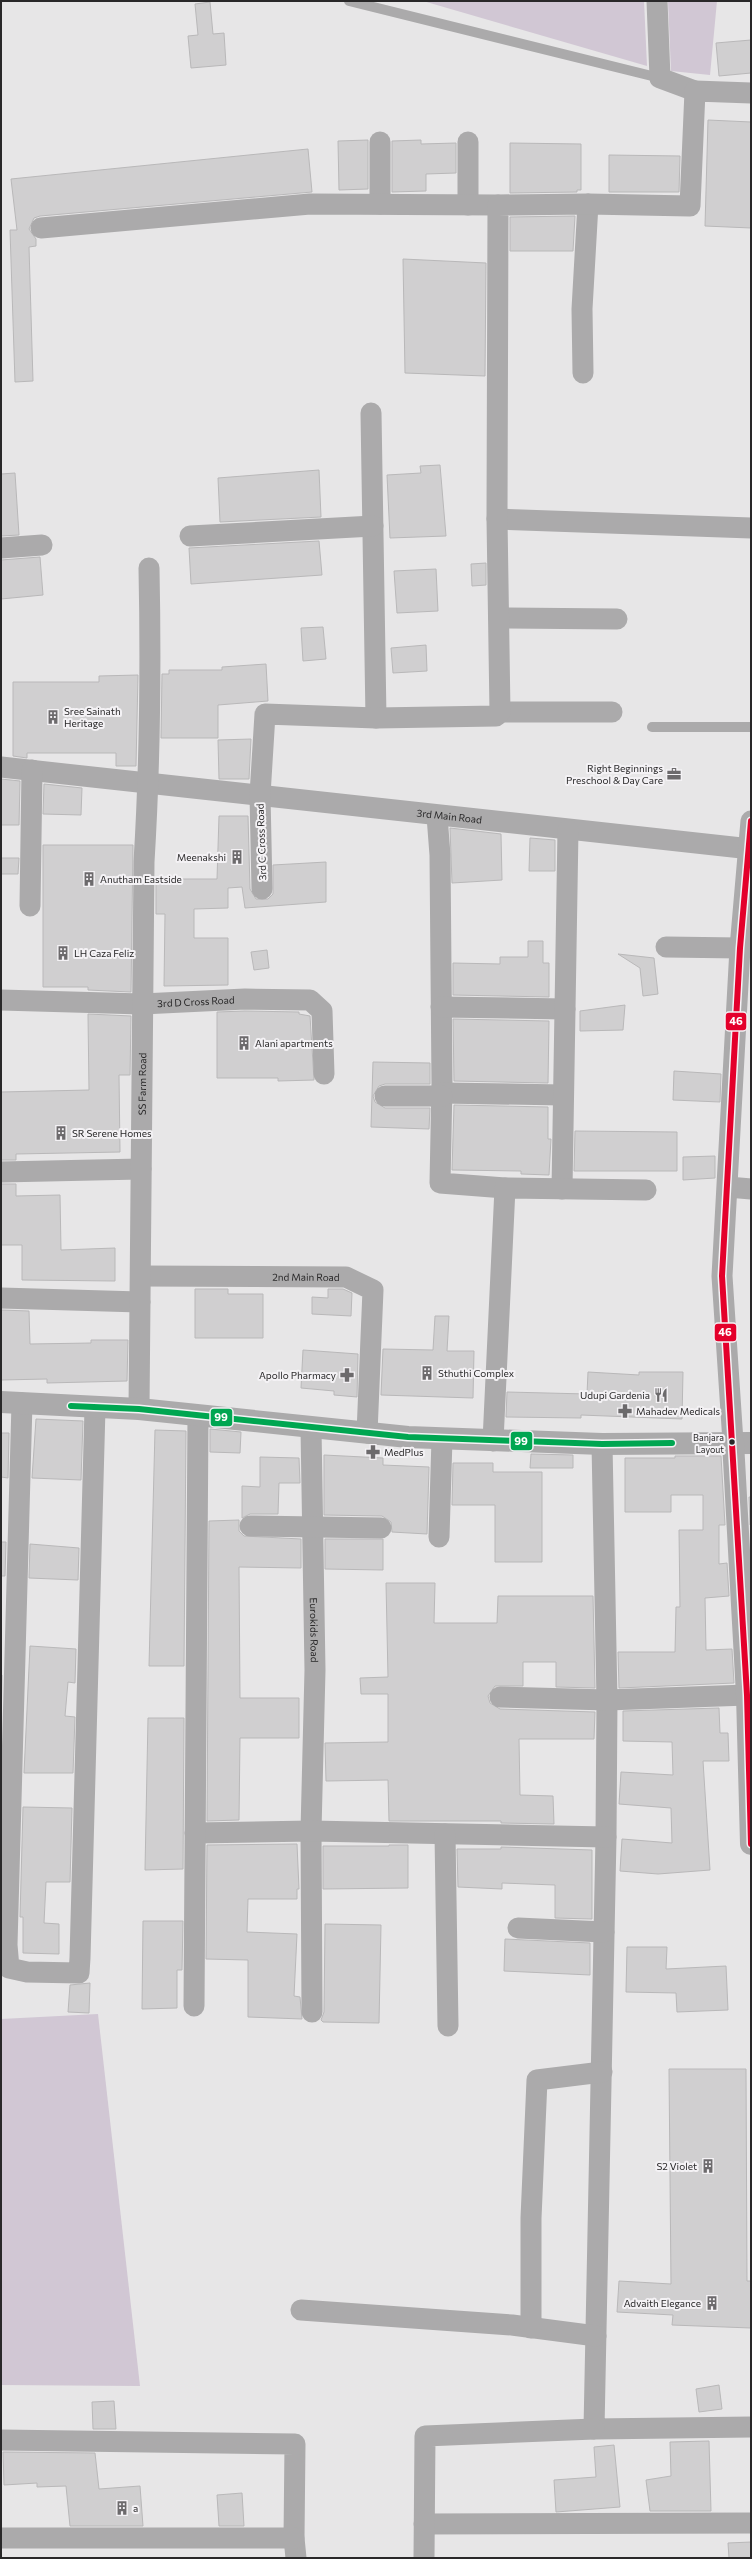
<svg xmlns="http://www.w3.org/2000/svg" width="752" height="2559" font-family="Commissioner,sans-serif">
  <rect width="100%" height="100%" fill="#e7e6e7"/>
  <g fill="#d1c7d4">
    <polygon points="423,1 644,1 647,66"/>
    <polygon points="668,1 717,1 710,75 671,71"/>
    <polygon points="98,2014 140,2386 1,2385 1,2019"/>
  </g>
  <g fill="#d0cfd0" stroke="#b9b8b9">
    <polygon points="210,2 213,34 224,33 226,65 191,68 188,36 198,35 195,4"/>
    <polygon points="751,40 751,73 719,76 716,43"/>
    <polygon points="708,120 751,122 751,228 705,226"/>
    <polygon points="368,140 368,189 339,190 338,141"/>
    <polygon points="421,140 421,144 456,143 456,173 426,174 426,191 392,192 392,141"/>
    <polygon points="510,143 581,144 581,190 577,190 577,192 510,193"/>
    <polygon points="308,149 312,192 40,216 34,218 29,229 36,239 36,246 29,247 33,381 15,382 10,230 17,230 11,179"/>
    <polygon points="609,155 680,156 679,192 609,192"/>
    <polygon points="575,216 573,251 510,251 510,217"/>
    <polygon points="403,259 486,263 485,376 405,373"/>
    <polygon points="440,465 446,536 390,538 387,475 421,473 420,466"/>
    <polygon points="319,470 321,517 220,522 218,478"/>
    <polygon points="15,473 19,535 1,536 1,474"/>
    <polygon points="319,541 322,575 191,584 189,548"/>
    <polygon points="40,557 43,595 1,599 1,560"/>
    <polygon points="486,563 486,585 472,586 471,564"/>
    <polygon points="436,569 438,611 397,613 394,571"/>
    <polygon points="323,627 326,659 303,661 301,628"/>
    <polygon points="426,645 427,671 393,673 391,648"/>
    <polygon points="266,664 268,701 218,705 218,738 161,738 162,674 169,674 169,670 222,670 222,667"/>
    <polygon points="138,675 136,766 116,766 116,753 27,753 27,758 13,756 13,682 99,682 99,676"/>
    <polygon points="251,739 249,779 219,779 218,740"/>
    <polygon points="1,779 20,781 19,825 1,825"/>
    <polygon points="44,784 82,788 81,815 43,814"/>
    <polygon points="219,816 248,816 250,889 256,899 268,899 273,894 273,865 326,862 326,902 245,908 242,887 228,888 228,908 194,909 194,938 228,938 228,985 164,986 165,914 156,914 156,879 217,879"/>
    <polygon points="450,828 501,834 502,880 452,883"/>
    <polygon points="530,838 555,840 555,871 529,871"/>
    <polygon points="43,845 133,845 131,992 88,990 88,987 43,987"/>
    <polygon points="1,858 19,858 18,874 1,874"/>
    <polygon points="528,941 543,941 543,963 549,963 549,997 453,995 453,963 500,964 500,957 528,957"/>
    <polygon points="267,950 269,968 254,970 251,952"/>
    <polygon points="618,954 654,958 658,994 643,996 640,968"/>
    <polygon points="625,1005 623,1030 580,1031 580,1011"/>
    <polygon points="245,1011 299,1012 299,1014 310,1016 314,1080 278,1081 278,1078 217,1078 217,1012"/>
    <polygon points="88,1014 131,1016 130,1075 119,1075 120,1152 16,1154 16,1160 1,1160 1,1092 89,1090"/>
    <polygon points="453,1019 549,1021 548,1083 454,1081"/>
    <polygon points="373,1062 430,1063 430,1084 385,1084 379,1086 373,1096 375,1102 385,1108 430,1108 429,1129 371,1127"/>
    <polygon points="674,1071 721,1074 720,1102 673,1100"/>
    <polygon points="454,1105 548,1107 548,1139 551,1139 549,1175 521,1174 521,1171 452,1170"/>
    <polygon points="575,1131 677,1132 677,1171 574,1171"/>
    <polygon points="715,1156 715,1178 683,1180 683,1157"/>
    <polygon points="1,1184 16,1184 16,1196 60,1195 61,1250 115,1248 115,1281 22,1280 22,1245 1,1245"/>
    <polygon points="195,1289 228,1289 228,1294 263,1294 263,1338 195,1338"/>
    <polygon points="328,1289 343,1289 352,1293 351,1316 312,1314 312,1297 328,1298"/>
    <polygon points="1,1310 29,1311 30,1344 91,1343 91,1340 128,1340 127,1381 47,1383 47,1379 1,1380"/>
    <polygon points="435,1316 449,1316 447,1351 474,1351 473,1398 381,1395 383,1349 433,1350"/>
    <polygon points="303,1350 358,1354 357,1397 334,1395 334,1391 301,1388"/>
    <polygon points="588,1372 639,1375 639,1372 683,1372 682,1419 581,1415 581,1418 506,1417 507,1392 587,1394"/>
    <polygon points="36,1419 83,1421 81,1480 32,1478"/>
    <polygon points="210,1429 241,1432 240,1453 210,1452"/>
    <polygon points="155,1430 186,1431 184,1666 149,1666"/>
    <polygon points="1,1433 9,1433 8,1478 1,1477"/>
    <polygon points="531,1454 573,1455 573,1468 530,1468"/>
    <polygon points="324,1455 383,1458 383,1465 429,1467 427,1534 392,1532 391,1522 382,1516 324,1515"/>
    <polygon points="675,1456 721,1456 725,1525 719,1525 719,1564 727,1563 729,1596 705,1598 706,1650 732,1649 734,1683 619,1688 618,1652 675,1652 676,1607 680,1607 679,1530 703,1530 703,1495 671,1495 671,1512 625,1512 625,1458 675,1458"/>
    <polygon points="260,1457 299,1458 300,1483 279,1483 278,1514 250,1514 242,1518 242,1486 260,1487"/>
    <polygon points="453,1463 493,1463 493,1472 542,1472 542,1562 495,1562 495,1505 452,1505"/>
    <polygon points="749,1497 751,1497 751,1525 750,1525"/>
    <polygon points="239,1520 239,1531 244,1536 301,1539 301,1568 239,1567 240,1698 299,1698 299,1738 240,1738 239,1820 207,1821 209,1521"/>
    <polygon points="325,1539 383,1539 383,1570 325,1569"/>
    <polygon points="1,1542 6,1542 5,1576 1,1576"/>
    <polygon points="30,1544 79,1548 78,1580 29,1578"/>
    <polygon points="386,1583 435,1583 434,1623 497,1623 498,1596 593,1596 595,1688 556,1687 556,1662 523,1662 523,1686 495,1686 488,1696 490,1703 500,1709 595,1712 594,1739 519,1739 520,1795 553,1796 554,1824 501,1823 501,1821 389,1821 388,1780 326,1781 325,1743 388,1742 388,1694 361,1694 360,1678 388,1677"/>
    <polygon points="30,1646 76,1649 75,1683 68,1682 65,1716 75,1717 73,1773 24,1773"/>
    <polygon points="1,1675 2,1675 1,1728"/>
    <polygon points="719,1708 720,1733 728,1733 729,1761 703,1761 710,1870 658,1874 620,1871 622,1839 672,1843 671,1808 619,1804 621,1772 673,1775 672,1742 623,1741 623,1711"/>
    <polygon points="148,1718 184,1718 183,1869 145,1870"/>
    <polygon points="23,1807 72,1808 70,1882 46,1882 44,1923 59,1924 59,1954 23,1953 23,1917 20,1917"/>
    <polygon points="297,1844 299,1889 297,1889 297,1899 248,1899 247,1932 297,1934 294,1996 300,1997 302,2019 248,2017 248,1960 206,1959 207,1845"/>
    <polygon points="389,1845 408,1845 408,1888 323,1889 323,1846 389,1846"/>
    <polygon points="501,1847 592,1850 592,1919 555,1918 555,1885 502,1883 502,1889 458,1887 457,1849 501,1849"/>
    <polygon points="143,1921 183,1921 182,1970 177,1970 177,2008 142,2009"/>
    <polygon points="325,1924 381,1925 379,2023 323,2022 321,2020 324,2012"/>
    <polygon points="505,1939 590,1943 590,1975 504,1971"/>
    <polygon points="627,1947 667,1947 666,1969 726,1966 728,2010 677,2012 676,1993 626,1992"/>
    <polygon points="90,1983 89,2013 68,2012 70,1985"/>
    <polygon points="669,2069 746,2069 747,2281 751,2281 751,2328 672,2325 673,2315 617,2312 619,2281 671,2284"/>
    <polygon points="719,2385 722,2409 699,2412 696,2389"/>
    <polygon points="114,2401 116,2429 93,2429 92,2402"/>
    <polygon points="709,2441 711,2511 650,2511 646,2480 671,2476 670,2442"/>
    <polygon points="614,2445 620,2507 556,2512 554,2480 596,2477 594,2447"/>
    <polygon points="3,2452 95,2453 99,2489 140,2486 143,2526 70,2526 66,2486 37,2487 37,2483 4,2485"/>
    <polygon points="242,2493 244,2526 219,2526 217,2495"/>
    <polygon points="751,2542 751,2558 729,2558 728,2543"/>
  </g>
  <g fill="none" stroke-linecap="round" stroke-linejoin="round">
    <g stroke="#abaaab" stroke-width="10">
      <polyline points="349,1 660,78"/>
      <polyline points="652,727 751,727"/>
    </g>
    <g stroke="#abaaab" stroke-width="21">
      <polyline points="657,1 660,78 695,91"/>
      <polyline points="380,204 380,142"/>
      <polyline points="468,205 468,142"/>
      <polyline points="41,228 310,204 498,205"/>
      <polyline points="583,373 582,309 588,204"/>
      <polyline points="371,413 376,718"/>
      <polyline points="497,519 751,528"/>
      <polyline points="190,536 373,526"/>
      <polyline points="1,548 42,545"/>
      <polyline points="499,618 617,619"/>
      <polyline points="500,712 612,712"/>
      <path id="s1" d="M1,767L751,849"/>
      <polyline points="437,816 440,855 442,1084 440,1183 505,1188"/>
      <polyline points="262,889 260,795 265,714 376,718 496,716 500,712 497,519 498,205 588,204 690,206 695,91 751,93"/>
      <polyline points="30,906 32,770"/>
      <polyline points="666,947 740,948"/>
      <path id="s2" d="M1,1000L142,1004L245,999L310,1000L322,1011L324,1074"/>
      <polyline points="441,1007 565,1009"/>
      <polyline points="442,1093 563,1095"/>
      <polyline points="385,1096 442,1096"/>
      <polyline points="1,1172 141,1169"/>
      <polyline points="728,1187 751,1189"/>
      <polyline points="562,1189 568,830"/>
      <path id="s3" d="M141,1276L346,1277L373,1290L367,1433"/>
      <polyline points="1,1298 140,1302"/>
      <polyline points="22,1403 7,1945 9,1968 27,1972 79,1973 80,1958 95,1408"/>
      <path id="s4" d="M139,1409L144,862C150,764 151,666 149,568"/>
      <path id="s5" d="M311,1428L315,1670L311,1831L312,2012"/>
      <polyline points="493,1441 505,1188 646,1190"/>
      <polyline points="733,1442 722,1276 740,948 751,821"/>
      <polyline points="602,1444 607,1700 606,1837 594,2429 751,2427"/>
      <polyline points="250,1526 381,1528"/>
      <polyline points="439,1537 442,1439"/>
      <polyline points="500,1697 607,1700 747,1695"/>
      <polyline points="195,1833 311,1831 606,1837"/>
      <polyline points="445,1834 448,2026"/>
      <polyline points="518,1928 604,1932"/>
      <polyline points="194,2006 198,1416"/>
      <polyline points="301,2310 512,2325 596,2336"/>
      <polyline points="531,2328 531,2218 537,2080 602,2072"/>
      <polyline points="1,2440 295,2444 294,2538 296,2558"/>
      <polyline points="424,2524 751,2523"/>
      <polyline points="1,2538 294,2538"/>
      <polyline points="424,2558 425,2436 594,2429"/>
    </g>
    <g stroke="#abaaab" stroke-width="22">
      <polyline points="1,1402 139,1409 408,1437 602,1444 751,1443"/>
      <polyline points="733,1442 747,1695 751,1844"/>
    </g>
    <defs>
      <polyline id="bus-1" points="751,821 740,948 722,1276 747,1695 751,1844"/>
      <polyline id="bus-2" points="71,1406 139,1409 408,1437 602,1444 672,1443"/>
    </defs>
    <use href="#bus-1" stroke="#f4f2f5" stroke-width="9"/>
    <use href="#bus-2" stroke="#f4f2f5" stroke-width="9"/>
    <use href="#bus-1" stroke="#e4002b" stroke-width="6"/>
    <use href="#bus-2" stroke="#00a651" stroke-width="6"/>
  </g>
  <defs>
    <symbol id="building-bare" viewBox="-9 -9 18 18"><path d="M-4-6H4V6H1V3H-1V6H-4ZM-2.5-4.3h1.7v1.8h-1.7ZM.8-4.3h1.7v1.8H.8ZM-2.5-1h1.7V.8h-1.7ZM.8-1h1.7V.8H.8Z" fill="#6c6a6c" stroke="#f4f2f5" stroke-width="2.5" paint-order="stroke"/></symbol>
    <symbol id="office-bare" viewBox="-9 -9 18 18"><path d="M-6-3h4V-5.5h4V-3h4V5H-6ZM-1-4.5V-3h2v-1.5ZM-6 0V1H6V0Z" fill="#6c6a6c" stroke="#f4f2f5" stroke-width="2.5" paint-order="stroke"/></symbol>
    <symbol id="pharmacy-bare" viewBox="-9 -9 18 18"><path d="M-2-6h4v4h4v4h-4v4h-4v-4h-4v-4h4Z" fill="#6c6a6c" stroke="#f4f2f5" stroke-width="2.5" paint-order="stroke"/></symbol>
    <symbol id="restaurant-bare" viewBox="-9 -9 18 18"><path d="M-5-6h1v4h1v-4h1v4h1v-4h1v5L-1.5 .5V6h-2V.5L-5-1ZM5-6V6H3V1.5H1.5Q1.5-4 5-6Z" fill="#6c6a6c" stroke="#f4f2f5" stroke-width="2.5" paint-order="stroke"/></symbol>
  </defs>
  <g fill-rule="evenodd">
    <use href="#building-bare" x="43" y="707" width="20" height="20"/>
    <use href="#office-bare" x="664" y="764" width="20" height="20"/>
    <use href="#building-bare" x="227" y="847" width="20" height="20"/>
    <use href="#building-bare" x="79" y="869" width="20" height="20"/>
    <use href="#building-bare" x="53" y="943" width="20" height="20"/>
    <use href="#building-bare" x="234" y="1033" width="20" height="20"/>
    <use href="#building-bare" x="51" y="1123" width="20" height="20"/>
    <use href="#building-bare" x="417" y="1363" width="20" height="20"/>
    <use href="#pharmacy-bare" x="337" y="1365" width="20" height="20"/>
    <use href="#restaurant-bare" x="651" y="1385" width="20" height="20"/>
    <use href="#pharmacy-bare" x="615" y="1401" width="20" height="20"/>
    <use href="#pharmacy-bare" x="363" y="1442" width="20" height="20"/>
    <use href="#building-bare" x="698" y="2156" width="20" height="20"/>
    <use href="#building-bare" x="702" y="2293" width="20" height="20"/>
    <use href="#building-bare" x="112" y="2498" width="20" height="20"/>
  </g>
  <circle fill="#292829" stroke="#f4f2f5" stroke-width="1.5" cx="732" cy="1442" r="3.5"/>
  <g text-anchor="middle" stroke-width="4" stroke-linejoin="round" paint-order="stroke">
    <g font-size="9" fill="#292829" stroke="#f4f2f5" text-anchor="end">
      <text x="724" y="1441">Banjara<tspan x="724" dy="12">Layout</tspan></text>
    </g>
    <g font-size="10" fill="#292829" stroke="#f4f2f5" text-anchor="start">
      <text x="64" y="715">Sree Sainath<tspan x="64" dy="12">Heritage</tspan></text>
      <text x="663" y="772" text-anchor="end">Right Beginnings<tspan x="663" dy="12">Preschool &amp; Day Care</tspan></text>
      <text x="226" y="861" text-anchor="end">Meenakshi</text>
      <text x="100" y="883">Anutham Eastside</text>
      <text x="74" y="957">LH Caza Feliz</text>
      <text x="255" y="1047">Alani apartments</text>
      <text x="72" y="1137">SR Serene Homes</text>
      <text x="438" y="1377">Sthuthi Complex</text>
      <text x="336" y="1379" text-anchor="end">Apollo Pharmacy</text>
      <text x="650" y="1399" text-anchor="end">Udupi Gardenia</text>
      <text x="636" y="1415">Mahadev Medicals</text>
      <text x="384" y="1456">MedPlus</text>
      <text x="697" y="2170" text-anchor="end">S2 Violet</text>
      <text x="701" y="2307" text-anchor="end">Advaith Elegance</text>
      <text x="133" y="2512">a</text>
    </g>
    <g font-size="10" fill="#292829" stroke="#f4f2f5">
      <text dy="4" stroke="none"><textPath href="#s1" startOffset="451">3rd Main Road</textPath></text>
      <text transform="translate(261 842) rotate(-92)" y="4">3rd C Cross Road</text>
      <text dy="4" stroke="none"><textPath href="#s2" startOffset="195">3rd D Cross Road</textPath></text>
      <text dy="4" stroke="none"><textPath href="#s4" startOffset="325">SS Farm Road</textPath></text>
      <text dy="4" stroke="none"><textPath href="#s3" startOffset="165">2nd Main Road</textPath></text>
      <text dy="4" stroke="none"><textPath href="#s5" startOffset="202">Eurokids Road</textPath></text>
    </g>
  </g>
  <g stroke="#f4f2f5" stroke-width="1.5">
    <rect x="725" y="1012" width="22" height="19" rx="4" fill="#e4002b"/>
    <rect x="714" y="1323" width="23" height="19" rx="4" fill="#e4002b"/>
    <rect x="210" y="1408" width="23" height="19" rx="4" fill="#00a651"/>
    <rect x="510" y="1431" width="23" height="20" rx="4" fill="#00a651"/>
  </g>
  <g font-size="11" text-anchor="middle" font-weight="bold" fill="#fff">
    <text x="736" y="1025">46</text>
    <text x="725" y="1336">46</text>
    <text x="221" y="1421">99</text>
    <text x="521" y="1445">99</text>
  </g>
  <rect width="752" height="2559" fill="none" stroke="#292829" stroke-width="4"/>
</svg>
